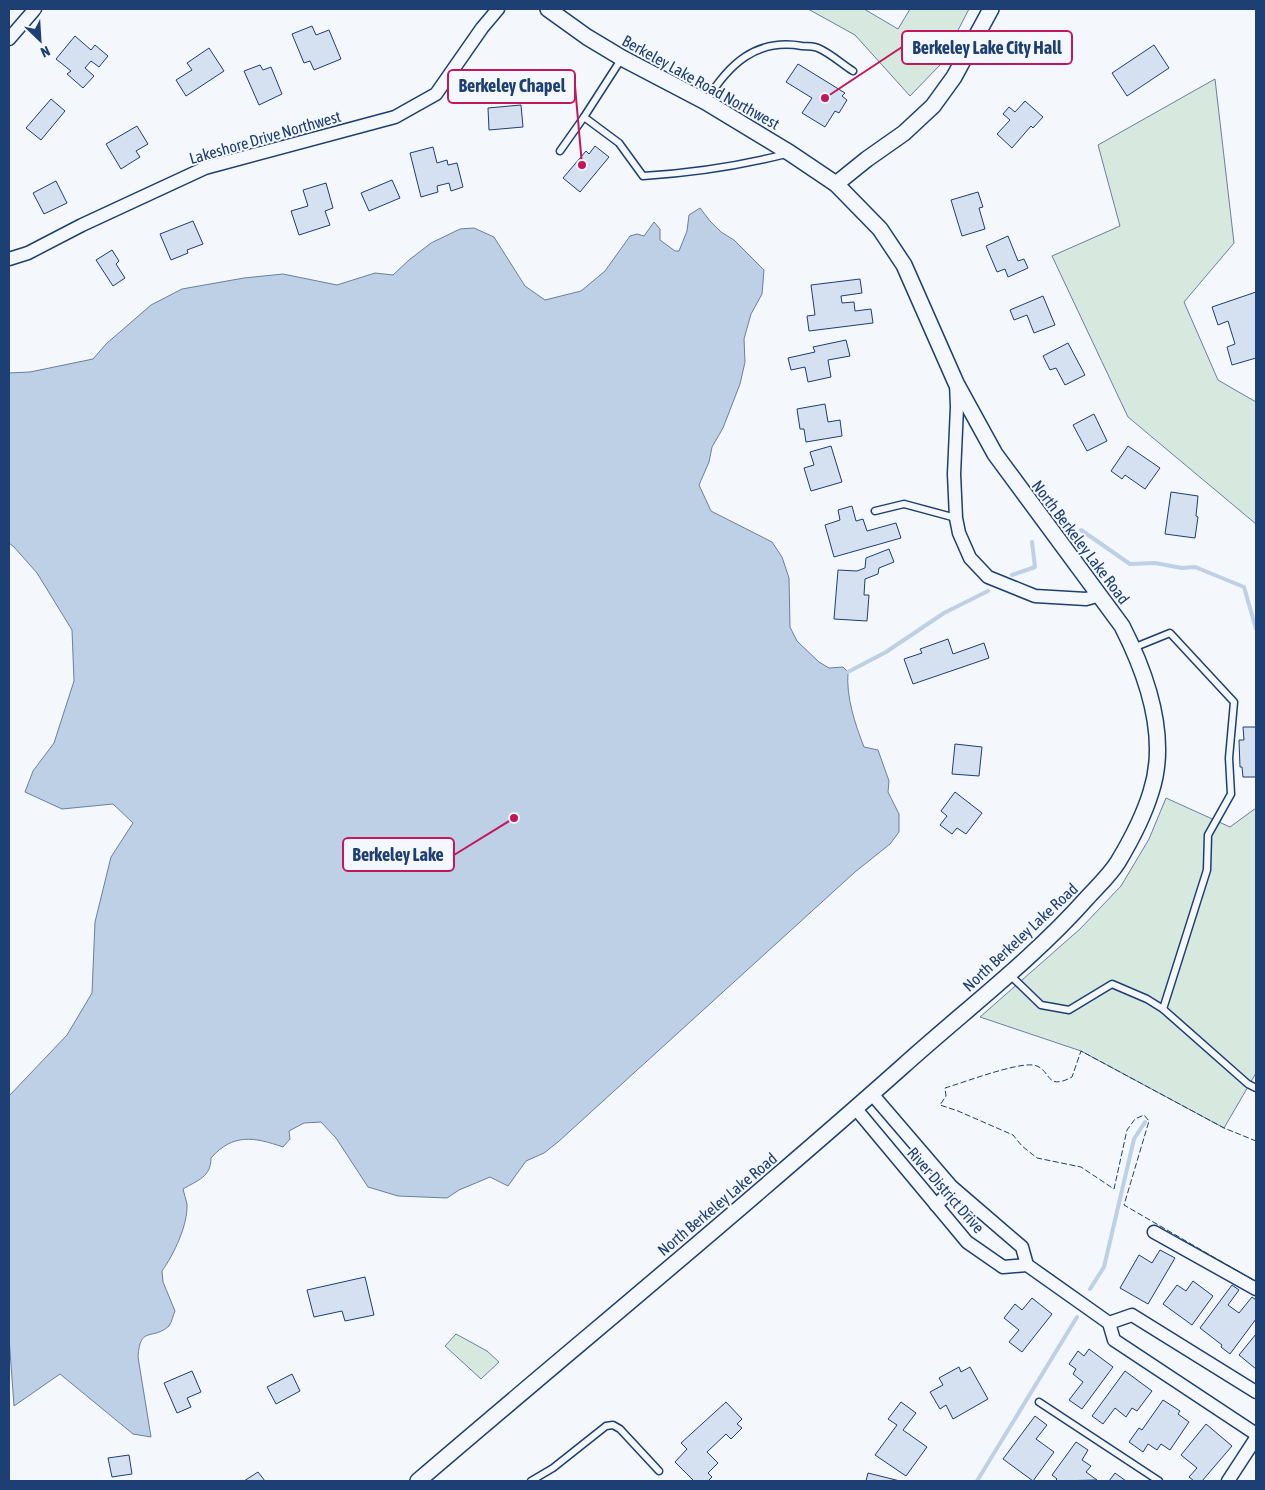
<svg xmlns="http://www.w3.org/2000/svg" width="1265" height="1490" font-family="'Asap Condensed',sans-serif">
  <rect width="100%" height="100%" fill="#f4f7fb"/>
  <g fill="#d7e8df" stroke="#687fa3">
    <polygon points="808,9 864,9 898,29 910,9 969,9 940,65 910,96 855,35"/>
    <polygon points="1215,79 1234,243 1184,302 1218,380 1256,402 1256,524 1128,417 1052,256 1120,226 1098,145"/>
    <polygon points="1166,798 1230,827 1256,808 1256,1073 1224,1128 1081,1051 980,1017 1080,929 1121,886 1149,839"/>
    <polygon points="456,1334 487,1351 499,1362 481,1379 445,1346"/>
  </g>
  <path fill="#bed0e5" stroke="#687fa3" d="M700,208L710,221L721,232L734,240L764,270L762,294L751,314L744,339L745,362L740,384L723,428L712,447L709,462L699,485L711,511L772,542L782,557L789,578L790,627L797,641L819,662L829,668L843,667L848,672C846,697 855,724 864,747L878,750L889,781L888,792L899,814V832L890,844L855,872L558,1142L544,1153L526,1161L508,1186L490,1177L459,1190L447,1198L398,1196L368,1187L336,1138L321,1122L304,1123L289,1131L290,1139L283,1147C254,1137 233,1133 211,1158C211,1177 198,1180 183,1189C184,1194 186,1199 187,1204C188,1225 174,1254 162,1271L163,1282L175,1311C173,1315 172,1322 169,1326C152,1341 140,1325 138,1357L151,1437L133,1434L60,1374L14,1406L9,1337V1096L67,1035L92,993L95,922L111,857L133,823L113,804L62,809L25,792L33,771L54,743L74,681L72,630L37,573L14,547L9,543V373L30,372L93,359L106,344L151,305L182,289L244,278L283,274L337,285L375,273L393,275L409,260L431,243L460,229L474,228L494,237L525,286L545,300L581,291L605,271L630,236L637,234L644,236L654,222L660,229V240L675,251H679L687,231L689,215Z"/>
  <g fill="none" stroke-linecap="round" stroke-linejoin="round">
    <g stroke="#bed0e5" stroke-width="4">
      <polyline points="1081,530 1130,564 1155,563 1182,568 1195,567 1244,587 1256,629"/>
      <polyline points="1012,575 1035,567 1032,542"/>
      <polyline points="848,672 886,652 944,613 988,591"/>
      <polyline points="1090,1289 1104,1267 1134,1139 1145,1122"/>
      <polyline points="977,1481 1077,1317"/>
    </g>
  </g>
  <g fill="#d5e0f0" stroke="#1d3f73">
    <polygon points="312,26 316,35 329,30 341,59 314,70 310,61 304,63 292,34"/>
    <polygon points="75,36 91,50 95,45 108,56 99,67 91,61 85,68 94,76 83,88 67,74 71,71 56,59"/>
    <polygon points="1154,45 1169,68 1127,96 1112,73"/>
    <polygon points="209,48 224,71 186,96 176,80 192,70 187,63"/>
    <polygon points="798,64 845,93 842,96 847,100 839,113 835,111 825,127 802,113 812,98 786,82"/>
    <polygon points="260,65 263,70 271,67 282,94 259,105 244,71"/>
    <polygon points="51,99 65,111 41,140 26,128"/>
    <polygon points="1025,101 1043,117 1033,128 1031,126 1012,148 997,134 1010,120 1003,114 1009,107 1015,112"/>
    <polygon points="521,105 523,127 489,130 488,108"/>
    <polygon points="137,126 148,144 136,151 140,157 121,169 106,144"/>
    <polygon points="595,146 609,157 580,192 563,178 586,151 589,154"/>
    <polygon points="433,147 437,163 447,160 448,165 457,163 463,187 451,191 449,183 437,186 438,192 421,197 410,153"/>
    <polygon points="392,180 400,198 369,211 361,193"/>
    <polygon points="56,181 67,203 44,214 33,193"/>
    <polygon points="326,183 333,208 325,211 330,225 299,235 291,211 308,206 303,190"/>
    <polygon points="978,192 983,207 979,208 985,229 962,236 951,200"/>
    <polygon points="193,221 203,244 187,250 188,253 171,260 160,234"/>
    <polygon points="1008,236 1018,261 1024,259 1028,268 1008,277 1005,269 997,272 986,246"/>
    <polygon points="112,250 119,261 116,264 125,278 113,286 96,260"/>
    <polygon points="860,279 862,293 841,296 842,303 854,302 855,311 871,309 873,323 809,331 807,316 815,315 811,285"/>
    <polygon points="1256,292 1256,358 1232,365 1227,347 1235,344 1228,321 1218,325 1212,307"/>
    <polygon points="1043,296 1055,325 1034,333 1027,315 1014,320 1010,310"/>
    <polygon points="846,340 850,356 828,360 831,377 808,382 805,367 791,370 788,358 815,352 813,347"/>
    <polygon points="1068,343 1085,375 1065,385 1056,368 1050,370 1043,356"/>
    <polygon points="825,404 828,422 840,420 842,436 806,442 804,429 800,429 797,409"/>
    <polygon points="1094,414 1107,441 1087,451 1073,425"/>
    <polygon points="831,446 842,482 811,491 804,468 814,465 810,452"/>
    <polygon points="1128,446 1160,468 1145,489 1125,475 1122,479 1111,471"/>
    <polygon points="1171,492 1198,496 1196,516 1198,517 1195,538 1165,534"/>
    <polygon points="852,506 856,521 863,519 867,531 896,523 901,538 834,557 825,525 840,520 838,510"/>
    <polygon points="889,549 894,562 879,568 878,574 865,579 864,595 869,595 867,621 834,619 838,570 857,571 865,568 866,558"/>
    <polygon points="948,639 953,654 984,643 989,658 913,684 904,659 922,653 920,649"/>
    <polygon points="1243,727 1256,727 1256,777 1243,777 1242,767 1240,767 1239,740 1244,740"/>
    <polygon points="955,744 982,747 979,776 952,774"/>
    <polygon points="955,792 982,813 966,834 957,828 952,834 940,825 947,816 941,811"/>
    <polygon points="1160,1250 1175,1258 1148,1304 1120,1288 1139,1255 1152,1263"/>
    <polygon points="365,1277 374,1315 345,1321 342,1311 314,1317 307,1290"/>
    <polygon points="1193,1281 1213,1296 1192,1325 1163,1304 1177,1285 1186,1291"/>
    <polygon points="1232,1285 1239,1290 1228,1305 1239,1313 1252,1297 1256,1300 1256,1319 1230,1354 1221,1347 1222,1345 1200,1328"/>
    <polygon points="1032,1298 1052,1314 1022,1352 1009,1342 1019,1330 1004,1318 1015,1304 1022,1310"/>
    <polygon points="1256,1334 1256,1369 1239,1355"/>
    <polygon points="1089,1349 1113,1367 1082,1409 1069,1400 1083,1382 1073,1374 1076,1369 1069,1364 1078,1351 1084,1356"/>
    <polygon points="959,1367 961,1372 970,1367 988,1399 953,1419 946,1405 940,1409 930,1392 943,1385 939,1378"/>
    <polygon points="192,1371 201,1392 187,1398 191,1407 177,1413 164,1383"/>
    <polygon points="1125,1371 1152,1391 1137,1411 1132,1408 1126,1417 1115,1408 1103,1424 1092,1416"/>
    <polygon points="292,1374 300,1391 276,1404 267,1387"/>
    <polygon points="1163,1400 1180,1411 1178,1414 1189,1422 1170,1450 1161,1444 1157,1450 1148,1444 1143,1452 1129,1442 1139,1428 1142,1430"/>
    <polygon points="726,1402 742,1419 737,1424 742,1428 731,1439 726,1434 707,1452 718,1463 708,1473 712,1477 708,1481 694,1481 675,1462 687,1449 681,1443"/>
    <polygon points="901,1402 916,1413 903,1430 927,1447 906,1476 875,1455 897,1425 888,1419"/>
    <polygon points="1035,1416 1047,1425 1036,1439 1054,1452 1033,1481 1003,1459"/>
    <polygon points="1206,1424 1232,1446 1202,1481 1194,1481 1189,1477 1197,1468 1181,1455"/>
    <polygon points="1076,1442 1088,1450 1082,1460 1091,1466 1086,1472 1097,1480 1055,1481 1057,1479 1052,1475"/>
    <polygon points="129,1455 132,1474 112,1477 108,1458"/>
    <polygon points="258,1472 265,1481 244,1481"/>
    <polygon points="868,1473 900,1481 866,1481"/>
    <polygon points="1115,1473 1126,1481 1109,1481"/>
  </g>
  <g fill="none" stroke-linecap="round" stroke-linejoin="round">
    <defs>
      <g id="service">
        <path d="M706,101C729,64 756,38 802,46C807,46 813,46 818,48C830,53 842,64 853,71"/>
        <polyline points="584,117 622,58"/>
        <path d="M560,151L584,117L619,143L643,176C692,173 739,166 786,154"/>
        <polyline points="875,511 904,504 956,518"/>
        <polyline points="1009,974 1041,1005 1069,1010 1112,984 1147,999 1163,1009 1207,870 1208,835 1231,794 1229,758 1234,702 1170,633 1133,648"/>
        <polyline points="1163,1009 1248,1084 1256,1088"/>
        <polyline points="1039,1402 1159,1481"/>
        <polyline points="531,1481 553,1468 606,1426 613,1425 620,1429 659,1471"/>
      </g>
      <g id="minor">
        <polyline points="9,39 35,9"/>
        <polyline points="9,259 28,253 82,225 205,168 395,117 436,94 482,28 498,9"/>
        <polyline points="956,383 957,407 954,474 956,518 959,533 970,558 988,577 1035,596 1086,599 1100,595"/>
        <polyline points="872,1094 951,1186 1022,1247 1027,1265"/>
        <polyline points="856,1109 967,1242 1003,1267 1027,1265 1109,1323 1114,1340 1256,1434"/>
        <polyline points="936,1205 953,1189"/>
        <polyline points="1154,1232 1256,1289"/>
        <polyline points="1109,1323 1132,1315 1256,1392"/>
        <polyline points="1228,1481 1256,1438"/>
      </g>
      <g id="tertiary">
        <polyline points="836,184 867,159 904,133 933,106 954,77 991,9"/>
        <path d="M418,1481C579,1343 744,1208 902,1067C964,1011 1032,960 1087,898C1097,887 1110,875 1118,862C1130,842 1144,815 1151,792C1169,737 1147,675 1122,626L995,454L956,383L904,265L880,229L836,184L790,153L706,102L622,58L587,37L548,9"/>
      </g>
    </defs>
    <use href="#service" stroke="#1d3f73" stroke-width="9"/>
    <use href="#minor" stroke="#1d3f73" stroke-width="15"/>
    <use href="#tertiary" stroke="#1d3f73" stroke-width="18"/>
    <use href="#service" stroke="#f4f7fb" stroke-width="6"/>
    <use href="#minor" stroke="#f4f7fb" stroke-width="12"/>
    <use href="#tertiary" stroke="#f4f7fb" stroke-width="15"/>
    <path stroke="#1d3f73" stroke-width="1" stroke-dasharray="6 2.5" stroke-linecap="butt" d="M1253,1280L1124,1205L1149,1121L1144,1115L1135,1119L1127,1130L1114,1189L1081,1167L1037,1158L1022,1146L1013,1135L958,1111L940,1105L946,1096L945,1088C965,1082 1015,1063 1033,1065C1052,1068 1044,1092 1072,1077L1081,1051L1224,1128L1256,1141"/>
  </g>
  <g text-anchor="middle" stroke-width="4" stroke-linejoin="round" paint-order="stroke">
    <g font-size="16" fill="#1d3f73" stroke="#f4f7fb">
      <text transform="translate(701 82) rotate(29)" y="6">Berkeley Lake Road Northwest</text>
      <text transform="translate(265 137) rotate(-16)" y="6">Lakeshore Drive Northwest</text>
      <text transform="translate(1081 542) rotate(53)" y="6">North Berkeley Lake Road</text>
      <text transform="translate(1020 937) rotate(-43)" y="6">North Berkeley Lake Road</text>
      <text transform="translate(946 1190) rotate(49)" y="6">River District Drive</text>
      <text transform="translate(717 1204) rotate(-40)" y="6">North Berkeley Lake Road</text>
    </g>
  </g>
  <path fill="none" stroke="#c2185b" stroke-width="2" d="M825 98L902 47M582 165L575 86M514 818L454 855"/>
  <g fill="#c2185b" stroke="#f4f7fb" stroke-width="2">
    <circle cx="825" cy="98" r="5"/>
    <circle cx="582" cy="165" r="5"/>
    <circle cx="514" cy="818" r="5"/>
  </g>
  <g fill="#f4f7fb" stroke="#c2185b" stroke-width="2">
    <rect x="902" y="31" width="170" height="33" rx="5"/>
    <rect x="448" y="70" width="127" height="33" rx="5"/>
    <rect x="343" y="838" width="111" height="33" rx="5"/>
  </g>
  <g font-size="18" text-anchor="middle" font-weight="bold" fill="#1d3f73">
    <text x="987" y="54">Berkeley Lake City Hall</text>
    <text x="512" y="92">Berkeley Chapel</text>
    <text x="398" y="861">Berkeley Lake</text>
  </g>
  <rect width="1265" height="1490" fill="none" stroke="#1d3f73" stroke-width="20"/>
  <g transform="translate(40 40) rotate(155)" stroke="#f4f7fb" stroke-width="4" paint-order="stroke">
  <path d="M0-4L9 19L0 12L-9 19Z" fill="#1d3f73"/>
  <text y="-8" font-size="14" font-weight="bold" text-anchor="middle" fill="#1d3f73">N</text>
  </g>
</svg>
